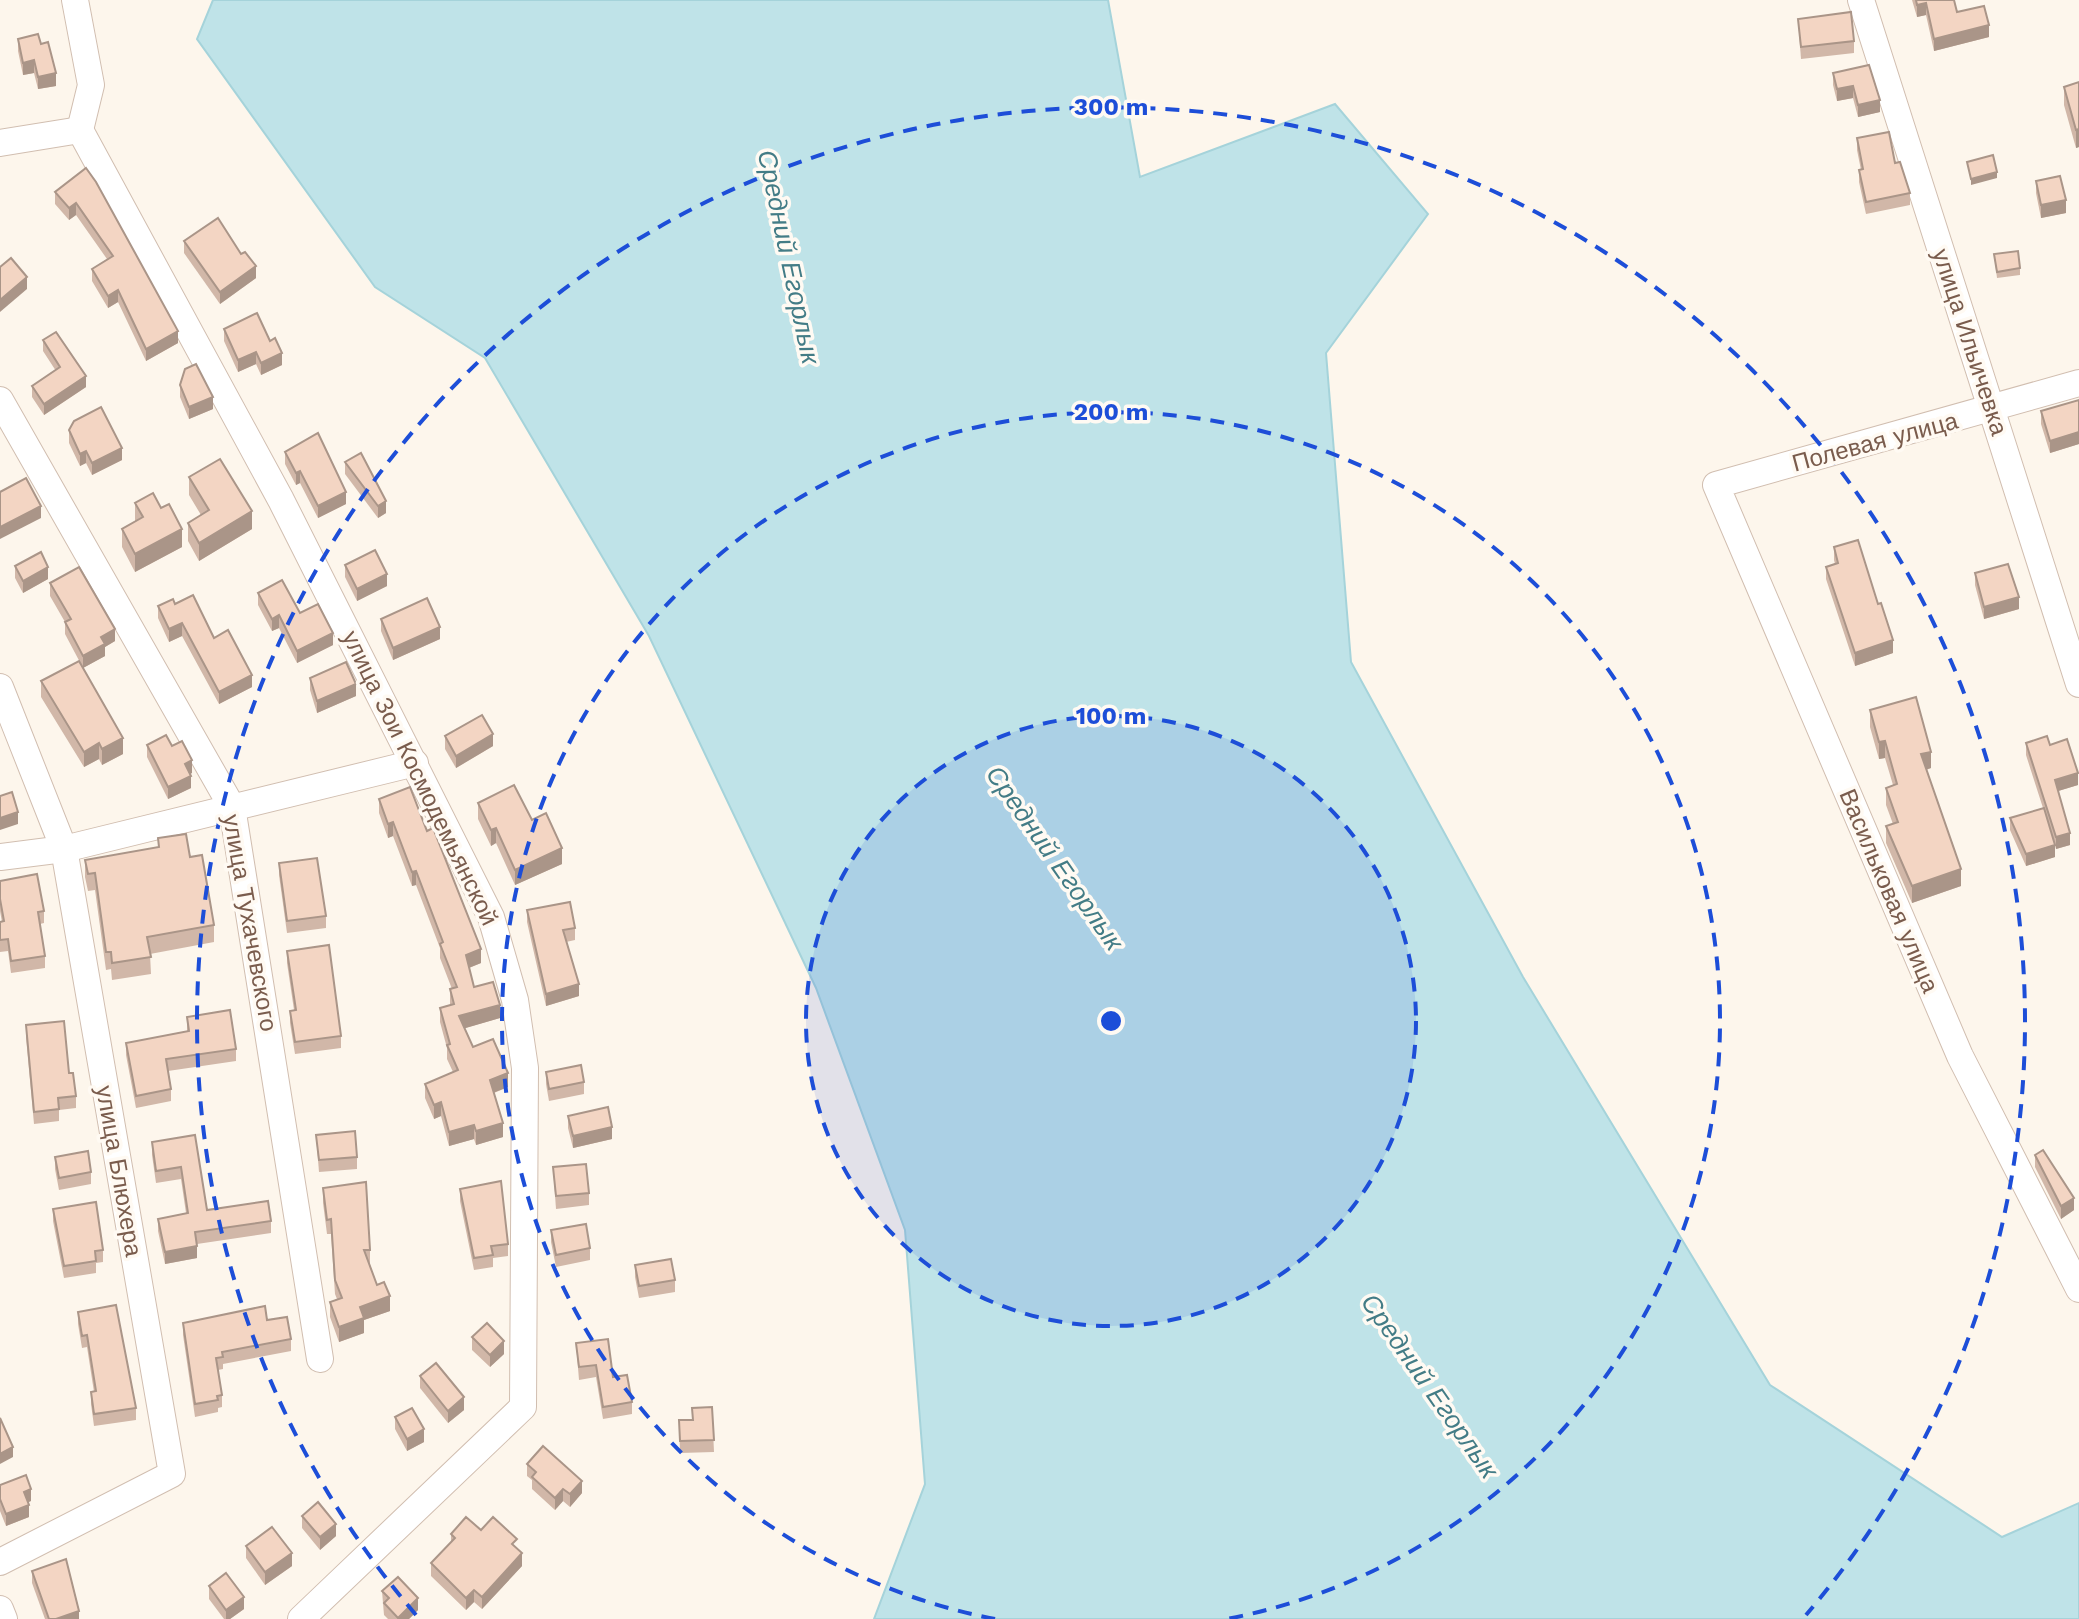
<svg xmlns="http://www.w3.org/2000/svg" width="2079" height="1619" font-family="'Work Sans',sans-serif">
  <rect width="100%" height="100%" fill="#fdf6ec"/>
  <polygon fill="#bfe3e8" stroke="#a5d3da" stroke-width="2" points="213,0 1108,0 1140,177 1335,104 1428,214 1326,353 1351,662 1523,977 1770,1385 2002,1537 2079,1503 2079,1619 874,1619 925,1484 905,1230 816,988 649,636 485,358 375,287 197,39"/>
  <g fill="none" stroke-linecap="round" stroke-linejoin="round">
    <defs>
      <g id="minor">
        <polyline points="75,0 91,85 80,130"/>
        <polyline points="1861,0 2079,684"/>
        <polyline points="0,143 80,130 281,500 491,917 515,1000 525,1068 523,1407 301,1619"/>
        <polyline points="2079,383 1716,485 1960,1056 2079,1289"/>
        <polyline points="0,400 232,807 320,1359"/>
        <polyline points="0,687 64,849 172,1474 0,1562"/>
        <polyline points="0,857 64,849 415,763"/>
        <polyline points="0,1609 4,1619"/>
      </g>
    </defs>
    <use href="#minor" stroke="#d1beb0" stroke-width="28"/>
    <use href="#minor" stroke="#fff" stroke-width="26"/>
  </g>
  <g fill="#d1b7a8">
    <polygon points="1912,0 1954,0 1957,12 1989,37 1934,51 1926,15 1917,17"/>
    <polygon points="1798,19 1854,41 1854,53 1801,59"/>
    <polygon points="18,39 41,44 56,86 38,89 34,73 23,75 18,51"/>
    <polygon points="1869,65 1880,112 1858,117 1853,98 1837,101 1833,85 1833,73"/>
    <polygon points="2079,82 2079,147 2076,148 2064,105 2064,87"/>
    <polygon points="1857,138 1895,163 1910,193 1910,205 1866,214 1859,182 1859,170 1861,170 1857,150"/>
    <polygon points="86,168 178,343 146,361 118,302 108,308 92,281 92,269 107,259 76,215 69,220 55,204 55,192"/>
    <polygon points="2036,181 2066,213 2041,218 2036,193"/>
    <polygon points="184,241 241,254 256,278 220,304 184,253"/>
    <polygon points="1994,254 2020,268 2020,275 1997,278"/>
    <polygon points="224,329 270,341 282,365 261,375 256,364 238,372 224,341"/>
    <polygon points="43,340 86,387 44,415 32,397 32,386 56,371 43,351"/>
    <polygon points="180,385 213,409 189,419 180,397"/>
    <polygon points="2079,400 2079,444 2050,453 2041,424 2041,411"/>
    <polygon points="69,430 122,460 92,475 86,463 80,466 69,443"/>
    <polygon points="285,452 346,504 318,518 300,483 296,485 285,464"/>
    <polygon points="345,462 386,513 378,518 345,474"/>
    <polygon points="189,477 252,529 199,561 188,541 188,523 201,515 189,495"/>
    <polygon points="135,503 161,508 182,547 135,572 122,547 122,529 135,521"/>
    <polygon points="1834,547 1878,604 1893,653 1855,666 1826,579 1826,567 1835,564 1834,560"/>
    <polygon points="345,565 387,586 357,601 345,577"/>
    <polygon points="15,566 48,579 23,593 15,578"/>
    <polygon points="1975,573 2019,609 1984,619 1975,585"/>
    <polygon points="50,583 115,641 105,647 105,656 83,668 65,634 65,622 50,596"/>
    <polygon points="258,593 300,613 333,645 297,663 279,628 272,631 258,605"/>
    <polygon points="158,606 214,638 252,687 219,704 182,636 169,642 158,618"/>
    <polygon points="381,619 440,639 393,660 381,631"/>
    <polygon points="310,678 356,696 317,713 310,690"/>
    <polygon points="41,681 123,754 102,765 99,759 84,767 41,697"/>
    <polygon points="1870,710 1931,768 1926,770 1961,886 1912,903 1886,843 1886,826 1893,824 1886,805 1886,788 1893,785 1885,758 1879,759 1870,727"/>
    <polygon points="445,736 493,746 456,768 445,749"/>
    <polygon points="2026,743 2050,745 2078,785 2058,791 2070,845 2056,849 2055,846 2055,857 2026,866 2010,830 2010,818 2043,808 2026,755"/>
    <polygon points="147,745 172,746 192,773 190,774 191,788 168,799 147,757"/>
    <polygon points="379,799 427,831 481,963 469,968 474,987 500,1018 465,1028 473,1047 508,1087 494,1093 503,1137 476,1145 474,1139 449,1146 441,1116 434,1119 425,1098 425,1084 453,1072 447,1059 447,1048 440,1022 440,1008 450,1005 450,989 452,989 440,958 440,948 416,885 412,886 393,836 388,838 379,813"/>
    <polygon points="478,803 532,820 562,864 515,885 496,843 491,846 478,819"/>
    <polygon points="158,838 190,857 214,925 214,942 150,954 151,974 112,980 111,969 106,970 95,890 88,891 85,877 85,860 158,848"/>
    <polygon points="279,863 326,916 326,928 287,933 279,875"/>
    <polygon points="0,881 44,911 44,923 40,924 45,956 45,968 11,973 8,951 0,952 0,922 2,922 0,911"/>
    <polygon points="527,910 575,928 575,940 566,942 579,996 546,1006 527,922"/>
    <polygon points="287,951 341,1036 341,1048 295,1054 290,1023 290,1011 294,1010 287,963"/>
    <polygon points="187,1017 236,1049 236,1061 168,1071 171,1089 171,1101 136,1108 126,1055 126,1043 187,1031"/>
    <polygon points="26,1025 69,1073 76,1096 76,1108 59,1110 59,1121 34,1124 26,1037"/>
    <polygon points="546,1072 584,1082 584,1094 549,1101 546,1084"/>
    <polygon points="568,1116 612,1139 573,1148 568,1128"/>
    <polygon points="195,1135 207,1210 271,1221 271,1233 197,1244 197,1258 165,1264 158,1231 158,1219 186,1213 181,1179 156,1183 152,1155 152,1142"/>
    <polygon points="316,1135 357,1157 357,1169 319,1172"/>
    <polygon points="2035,1155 2074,1210 2061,1219 2035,1167"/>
    <polygon points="55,1157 91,1172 91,1184 59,1190 55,1169"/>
    <polygon points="553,1167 589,1193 589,1205 556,1209"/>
    <polygon points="323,1188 370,1250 370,1265 377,1285 390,1311 364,1320 364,1333 339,1342 330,1317 330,1302 337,1299 335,1294 331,1234 327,1234 323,1203"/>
    <polygon points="460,1189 508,1244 508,1256 493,1258 493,1267 474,1270 460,1201"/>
    <polygon points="53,1209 103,1250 103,1262 96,1263 96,1273 64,1278 53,1221"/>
    <polygon points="551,1230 590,1248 590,1260 556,1267 551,1242"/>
    <polygon points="635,1265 675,1280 675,1292 639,1298 635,1277"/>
    <polygon points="78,1312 136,1408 136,1420 94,1426 91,1404 91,1392 94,1392 87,1347 82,1348 78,1324"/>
    <polygon points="267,1320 291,1339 291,1351 223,1364 223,1369 218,1370 222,1395 222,1407 218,1408 218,1412 195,1417 183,1335 183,1323"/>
    <polygon points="472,1337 504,1354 490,1367 472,1350"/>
    <polygon points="576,1343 632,1402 632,1414 603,1419 596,1377 579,1380"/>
    <polygon points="420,1376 464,1410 448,1423 420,1388"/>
    <polygon points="712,1407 714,1452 680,1453 679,1420 692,1420 692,1408"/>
    <polygon points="395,1417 424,1442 407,1451 395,1429"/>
    <polygon points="527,1464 582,1493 570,1507 563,1501 555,1510 532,1489 532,1480 527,1476"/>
    <polygon points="0,1485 31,1501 28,1502 29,1517 6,1526 0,1511"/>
    <polygon points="302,1516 336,1536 320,1550 302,1528"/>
    <polygon points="481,1530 517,1548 522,1566 482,1609 474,1602 466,1610 431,1576 431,1563 451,1543 451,1534"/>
    <polygon points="246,1546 292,1566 265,1585 246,1558"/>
    <polygon points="32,1571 79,1619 45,1619 32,1583"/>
    <polygon points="209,1586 244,1609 230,1619 224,1619 209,1599"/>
    <polygon points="382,1591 418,1610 409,1619 388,1619 384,1615"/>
  </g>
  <g fill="#aa9588">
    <polygon points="1926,3 1926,15 1917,17 1917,5"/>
    <polygon points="1989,25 1989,37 1934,51 1934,39"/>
    <polygon points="34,60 34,73 23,75 23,63"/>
    <polygon points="56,73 56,86 38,89 38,77"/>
    <polygon points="1853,86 1853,98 1837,101 1837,89"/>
    <polygon points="1880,100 1880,112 1858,117 1858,105"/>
    <polygon points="2079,129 2079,147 2076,148 2076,130"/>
    <polygon points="1997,172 1997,178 1971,185 1971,179"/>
    <polygon points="2066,200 2066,213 2041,218 2041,205"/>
    <polygon points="76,203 76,215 69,220 69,208"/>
    <polygon points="256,266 256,278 220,304 220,292"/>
    <polygon points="27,277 27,289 0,312 0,300"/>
    <polygon points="118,290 118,302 108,308 108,296"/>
    <polygon points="178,331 178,343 146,361 146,349"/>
    <polygon points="256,352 256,364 238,372 238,360"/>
    <polygon points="282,353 282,365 261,375 261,363"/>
    <polygon points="86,376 86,387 44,415 44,404"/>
    <polygon points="213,397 213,409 189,419 189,407"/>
    <polygon points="2079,432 2079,444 2050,453 2050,441"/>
    <polygon points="122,448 122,460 92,475 92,463"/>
    <polygon points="86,451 86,463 80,466 80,454"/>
    <polygon points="300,471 300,483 296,485 296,473"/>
    <polygon points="346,492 346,504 318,518 318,506"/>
    <polygon points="386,501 386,513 378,518 378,506"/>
    <polygon points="41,506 41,518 0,539 0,527"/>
    <polygon points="252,511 252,529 199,561 199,543"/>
    <polygon points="182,529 182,547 135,572 135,554"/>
    <polygon points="48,567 48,579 23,593 23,581"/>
    <polygon points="387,574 387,586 357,601 357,589"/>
    <polygon points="2019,597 2019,609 1984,619 1984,607"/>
    <polygon points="279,615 279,628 272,631 272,619"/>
    <polygon points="182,623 182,636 169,642 169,629"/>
    <polygon points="440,627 440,639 393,660 393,648"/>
    <polygon points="115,629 115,641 105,647 105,656 83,668 83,656 101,637"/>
    <polygon points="333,633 333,645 297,663 297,651"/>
    <polygon points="1893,640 1893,653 1855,666 1855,653"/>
    <polygon points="252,675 252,687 219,704 219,692"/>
    <polygon points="356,684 356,696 317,713 317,701"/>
    <polygon points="493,734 493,746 456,768 456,756"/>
    <polygon points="123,738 123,754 102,765 102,749"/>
    <polygon points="1885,741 1885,758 1879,759 1879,742"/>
    <polygon points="99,743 99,759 84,767 84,752"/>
    <polygon points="1931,752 1931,768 1921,771 1921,754"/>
    <polygon points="192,760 192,773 185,776 185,764"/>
    <polygon points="2078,773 2078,785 2055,792 2055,780"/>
    <polygon points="191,776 191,788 168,799 168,787"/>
    <polygon points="18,812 18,824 0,830 0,818"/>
    <polygon points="393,822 393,836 388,838 388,824"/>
    <polygon points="496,828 496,843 491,846 491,830"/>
    <polygon points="2070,833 2070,845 2056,849 2056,837"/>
    <polygon points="2055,845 2055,857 2026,866 2026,854"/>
    <polygon points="562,848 562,864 515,885 515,870"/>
    <polygon points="1961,869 1961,886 1912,903 1912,886"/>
    <polygon points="416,871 416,885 412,886 412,872"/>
    <polygon points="481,949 481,963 466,969 466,955"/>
    <polygon points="579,984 579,996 546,1006 546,994"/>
    <polygon points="500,1005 500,1018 459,1030 459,1016"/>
    <polygon points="508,1073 508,1087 490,1094 490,1080"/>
    <polygon points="441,1102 441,1116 434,1119 434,1105"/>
    <polygon points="503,1123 503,1137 476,1145 476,1131"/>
    <polygon points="474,1125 474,1139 449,1146 449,1132"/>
    <polygon points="612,1127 612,1139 573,1148 573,1136"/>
    <polygon points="2074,1198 2074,1210 2061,1219 2061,1206"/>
    <polygon points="197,1246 197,1258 165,1264 165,1252"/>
    <polygon points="390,1296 390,1311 364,1320 364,1333 339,1342 339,1327 360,1307"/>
    <polygon points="504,1341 504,1354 490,1367 490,1355"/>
    <polygon points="464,1397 464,1410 448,1423 448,1411"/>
    <polygon points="424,1429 424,1442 407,1451 407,1439"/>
    <polygon points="13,1447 13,1457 0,1464 0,1454"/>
    <polygon points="582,1481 582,1493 570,1507 570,1494"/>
    <polygon points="31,1489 31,1501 24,1504 24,1492"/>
    <polygon points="563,1489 563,1501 555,1510 555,1498"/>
    <polygon points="29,1505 29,1517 6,1526 6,1514"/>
    <polygon points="336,1524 336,1536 320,1550 320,1537"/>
    <polygon points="292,1553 292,1566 265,1585 265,1572"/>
    <polygon points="522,1553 522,1566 482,1609 482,1597"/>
    <polygon points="474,1590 474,1602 466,1610 466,1598"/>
    <polygon points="244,1597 244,1609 230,1619 226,1619 226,1610"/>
    <polygon points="418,1598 418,1610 409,1619 398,1619"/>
    <polygon points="79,1611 79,1619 56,1619"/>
  </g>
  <g fill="#f3d5c3" stroke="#aa9588" stroke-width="2">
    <polygon points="1916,0 1954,0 1957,12 1984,6 1989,25 1934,39 1926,3 1917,5"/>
    <polygon points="1851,12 1854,41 1801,47 1798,19"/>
    <polygon points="38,34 41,44 48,42 56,73 38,77 34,60 23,63 18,39"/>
    <polygon points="1869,65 1880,100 1858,105 1853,86 1837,89 1833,73"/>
    <polygon points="2079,82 2079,129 2076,130 2064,87"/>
    <polygon points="1889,132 1895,163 1900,162 1910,193 1866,202 1859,170 1863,169 1857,138"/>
    <polygon points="1993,155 1997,172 1971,179 1967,162"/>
    <polygon points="86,168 96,182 178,331 146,349 118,290 108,296 92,269 113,256 76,203 69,208 55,192"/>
    <polygon points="2060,176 2066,200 2041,205 2036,181"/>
    <polygon points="218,218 241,254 245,252 256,266 220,292 184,241"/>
    <polygon points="2018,251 2020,268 1997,272 1994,254"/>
    <polygon points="11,258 27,277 0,300 0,267"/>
    <polygon points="257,313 270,341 275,338 282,353 261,363 256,352 238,360 224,329"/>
    <polygon points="56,332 86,376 44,404 32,386 60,367 43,340"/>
    <polygon points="196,364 213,397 189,407 180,385 185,369"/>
    <polygon points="2079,400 2079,432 2050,441 2041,411"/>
    <polygon points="101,407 122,448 92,463 86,451 80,454 69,430 74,421"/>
    <polygon points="318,433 346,492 318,506 300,471 296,473 285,452"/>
    <polygon points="361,453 386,501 378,506 345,462"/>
    <polygon points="220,459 252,511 199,543 188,523 209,510 189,477"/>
    <polygon points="26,478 41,506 0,527 0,492"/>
    <polygon points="153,493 161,508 169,504 182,529 135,554 122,529 143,517 135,503"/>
    <polygon points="1858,540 1878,604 1881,603 1893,640 1855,653 1826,567 1838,563 1834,547"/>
    <polygon points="375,550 387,574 357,589 345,565"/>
    <polygon points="41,552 48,567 23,581 15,566"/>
    <polygon points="2008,564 2019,597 1984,607 1975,573"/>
    <polygon points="79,567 115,629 101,637 105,644 83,656 65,622 71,619 50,583"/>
    <polygon points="282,580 300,613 318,604 333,633 297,651 279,615 272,619 258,593"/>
    <polygon points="193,595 214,638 228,630 252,675 219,692 182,623 169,629 158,606 173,599 175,604"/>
    <polygon points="427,598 440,627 393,648 381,619"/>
    <polygon points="79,661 123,738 102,749 99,743 84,752 41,681"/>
    <polygon points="346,662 356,684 317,701 310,678"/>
    <polygon points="1916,697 1931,752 1921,754 1961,869 1912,886 1886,826 1898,822 1886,788 1897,784 1885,741 1879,742 1870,710"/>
    <polygon points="482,715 493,734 456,756 445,736"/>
    <polygon points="166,735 172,746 182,741 192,760 185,764 191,776 168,787 147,745"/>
    <polygon points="2047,736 2050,745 2067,739 2078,773 2055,780 2070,833 2056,837 2026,743"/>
    <polygon points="514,785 532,820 546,813 562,848 515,870 496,828 491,830 478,803"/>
    <polygon points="410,787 427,831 433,828 481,949 466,955 474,987 493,982 500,1005 459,1016 473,1047 493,1039 508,1073 490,1080 503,1123 476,1131 474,1125 449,1132 441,1102 434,1105 425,1084 458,1070 447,1045 450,1044 440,1008 454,1004 450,989 457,987 440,944 443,942 416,871 412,872 393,822 388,824 379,799"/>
    <polygon points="12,792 18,812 0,818 0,796"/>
    <polygon points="2044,808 2055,845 2026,854 2010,818"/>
    <polygon points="186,834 190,857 202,855 214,925 147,937 151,957 112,963 111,952 106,952 95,873 88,874 85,860 159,847 158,838"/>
    <polygon points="317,858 326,916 287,921 279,863"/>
    <polygon points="37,874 44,911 38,912 45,956 11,961 8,939 0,940 0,922 4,921 0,899 0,881"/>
    <polygon points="570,902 575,928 563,930 579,984 546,994 527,910"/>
    <polygon points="329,945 341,1036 295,1042 290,1011 296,1010 287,951"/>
    <polygon points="230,1010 236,1049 166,1059 171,1089 136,1096 126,1043 189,1031 187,1017"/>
    <polygon points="64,1021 69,1073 73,1073 76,1096 58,1098 59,1109 34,1112 26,1025"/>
    <polygon points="581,1065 584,1082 549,1089 546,1072"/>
    <polygon points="608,1107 612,1127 573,1136 568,1116"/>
    <polygon points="355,1131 357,1157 319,1160 316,1135"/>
    <polygon points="195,1135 207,1210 268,1201 271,1221 195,1232 197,1246 165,1252 158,1219 188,1213 181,1167 156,1171 152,1142"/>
    <polygon points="2043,1150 2074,1198 2061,1206 2035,1155"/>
    <polygon points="88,1151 91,1172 59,1178 55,1157"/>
    <polygon points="586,1164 589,1193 556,1196 553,1167"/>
    <polygon points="501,1181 508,1244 491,1246 493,1255 474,1258 460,1189"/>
    <polygon points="366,1182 370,1250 364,1250 377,1285 384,1282 390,1296 360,1307 364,1318 339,1327 330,1302 342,1298 335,1280 331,1219 327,1220 323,1188"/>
    <polygon points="96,1202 103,1250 95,1251 96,1261 64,1266 53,1209"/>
    <polygon points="586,1224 590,1248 556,1255 551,1230"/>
    <polygon points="671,1259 675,1280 639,1286 635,1265"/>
    <polygon points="116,1305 136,1408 94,1414 91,1392 96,1391 87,1335 82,1336 78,1312"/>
    <polygon points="265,1306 267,1320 287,1317 291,1339 222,1352 223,1357 216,1358 222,1395 217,1396 218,1400 195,1404 183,1323"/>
    <polygon points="487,1323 504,1341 490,1355 472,1337"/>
    <polygon points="608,1339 613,1377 627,1375 632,1402 603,1407 596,1365 579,1367 576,1343"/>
    <polygon points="436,1363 464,1397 448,1411 420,1376"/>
    <polygon points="712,1407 714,1440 680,1441 679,1420 693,1420 692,1408"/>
    <polygon points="412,1408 424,1429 407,1439 395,1417"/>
    <polygon points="0,1418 13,1447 0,1454"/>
    <polygon points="543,1446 582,1481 570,1494 563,1489 555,1498 532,1477 536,1472 527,1464"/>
    <polygon points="26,1475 31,1489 24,1492 29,1505 6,1514 0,1499 0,1485"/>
    <polygon points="318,1502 336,1524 320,1537 302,1516"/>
    <polygon points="466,1517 481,1530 493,1517 517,1539 512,1544 522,1553 482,1597 474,1590 466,1598 431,1563 455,1538 451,1534"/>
    <polygon points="272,1527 292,1553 265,1572 246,1546"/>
    <polygon points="66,1559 79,1611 56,1619 49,1619 32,1571"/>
    <polygon points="226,1573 244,1597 226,1610 209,1586"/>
    <polygon points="398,1577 418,1598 398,1618 384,1603 389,1598 382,1591"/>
  </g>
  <circle cx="1111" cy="1021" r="305" fill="#1d4ed8" fill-opacity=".12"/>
  <g fill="none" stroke="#1d4ed8" stroke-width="4" stroke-dasharray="14 10">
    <circle cx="1111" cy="1021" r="305"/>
    <path d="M995 1619A609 609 0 1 1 1227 1619"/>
    <path d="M416 1615A914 914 0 1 1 1806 1615"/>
  </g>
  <g text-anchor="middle" stroke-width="7" stroke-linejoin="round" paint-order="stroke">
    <g font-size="24" fill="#7a5c4d" stroke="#fffaf3">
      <text transform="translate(1970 342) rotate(72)" y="8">улица Ильичевка</text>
      <text transform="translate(1875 442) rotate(-15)" y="8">Полевая улица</text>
      <text transform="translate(420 778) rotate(64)" y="8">улица Зои Космодемьянской</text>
      <text transform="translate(1889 891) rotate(67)" y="8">Васильковая улица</text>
      <text transform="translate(250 923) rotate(80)" y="8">улица Тухачевского</text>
      <text transform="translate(119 1171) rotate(80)" y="8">улица Блюхера</text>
    </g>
    <g font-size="26" font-style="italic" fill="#437c86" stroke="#fffaf3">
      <text transform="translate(789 257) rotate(78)" y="9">Средний Егорлык</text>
      <text transform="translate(1055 858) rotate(55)" y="9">Средний Егорлык</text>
      <text transform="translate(1430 1386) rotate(55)" y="9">Средний Егорлык</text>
    </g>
  </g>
  <circle cx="1111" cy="1021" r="12" fill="#1d4ed8" stroke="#fffaf3" stroke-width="4"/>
  <g font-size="24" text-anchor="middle" font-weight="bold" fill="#1d4ed8" stroke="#fffaf3" stroke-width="7" stroke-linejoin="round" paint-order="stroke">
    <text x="1111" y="115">300 m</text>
    <text x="1111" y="420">200 m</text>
    <text x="1111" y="724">100 m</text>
  </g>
</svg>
